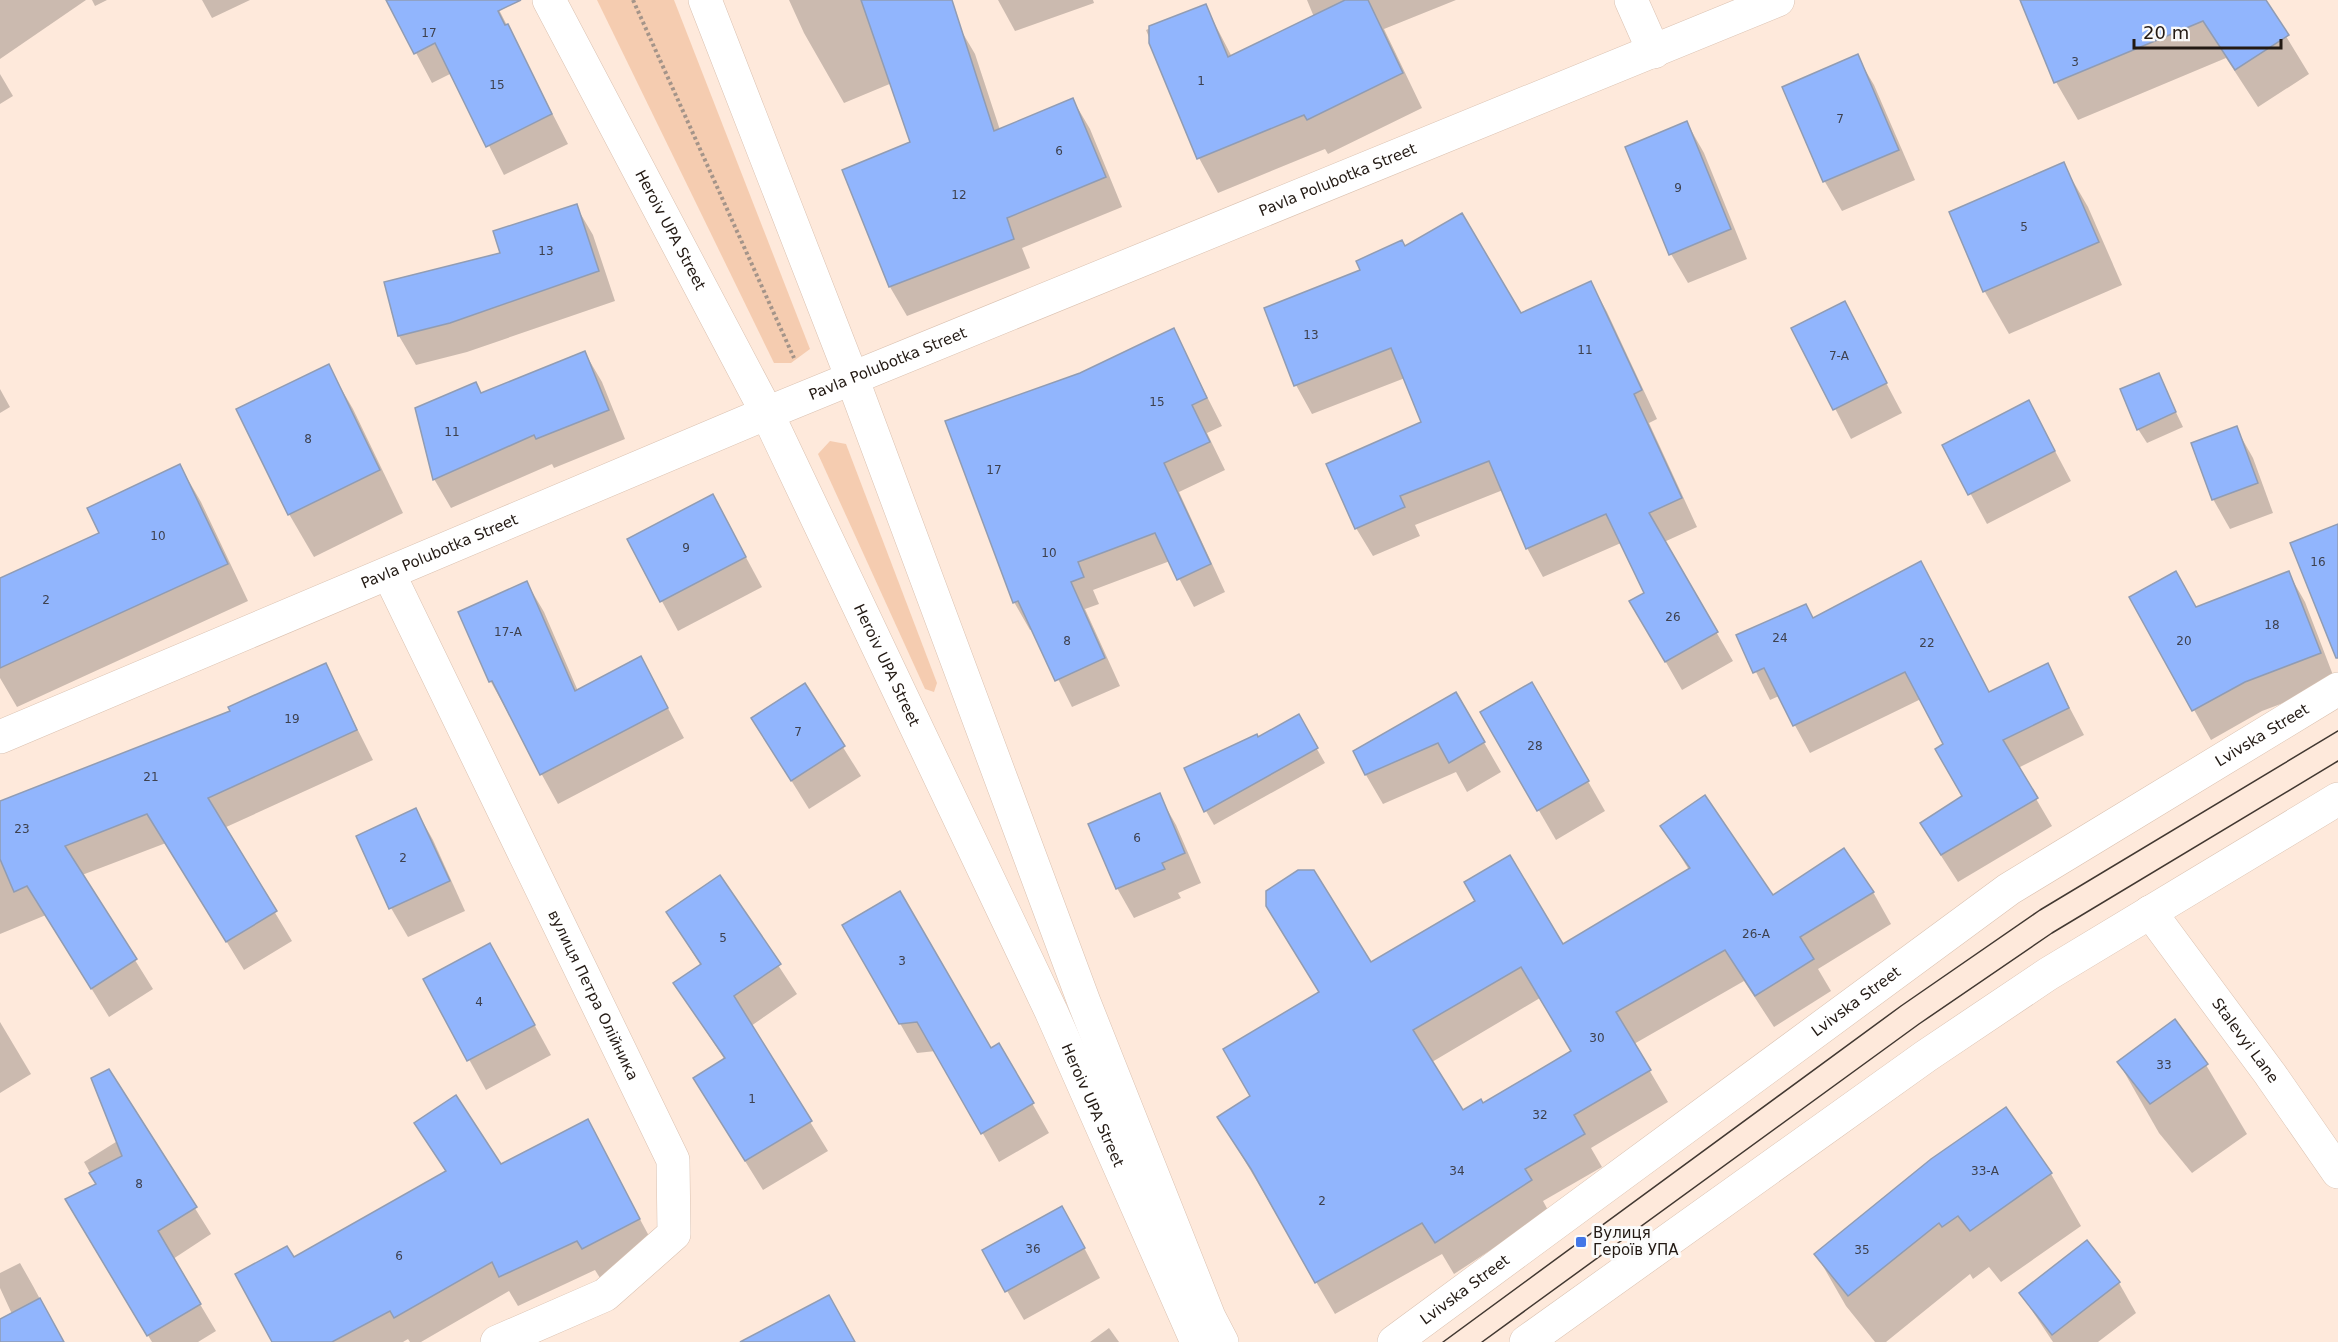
<svg xmlns="http://www.w3.org/2000/svg" width="2338" height="1342" font-family="'DejaVu Sans',sans-serif">
  <rect width="100%" height="100%" fill="#fee9db"/>
  <g fill="#f5ccb0">
    <polygon points="597,0 674,0 810,349 791,363 774,363"/>
    <polygon points="830,441 846,444 937,683 934,692 925,689 818,454"/>
  </g>
  <g fill="#0003" fill-rule="evenodd">
    <polygon points="0,0 86,0 0,59"/>
    <polygon points="92,0 107,0 95,6"/>
    <polygon points="202,0 250,0 212,18"/>
    <polygon points="388,0 494,0 568,144 504,175 452,73 432,83"/>
    <polygon points="789,0 897,0 958,25 975,54 1000,130 1073,100 1090,129 1122,207 1022,248 1030,268 907,316 890,287 844,171 912,143 892,83 844,103 804,33"/>
    <polygon points="998,0 1093,0 1094,3 1015,31"/>
    <polygon points="1307,0 1456,0 1384,29 1422,108 1328,154 1325,149 1218,193 1199,158 1146,30 1205,5 1232,57 1314,17"/>
    <polygon points="2021,0 2264,0 2309,74 2258,107 2226,58 2078,120 2056,82"/>
    <polygon points="1857,56 1874,85 1915,180 1842,211 1825,182 1784,88"/>
    <polygon points="0,74 13,96 0,104"/>
    <polygon points="1687,123 1704,153 1747,259 1688,283 1671,254"/>
    <polygon points="2063,164 2088,207 2122,285 2009,334 1985,292 1951,212"/>
    <polygon points="576,206 593,235 615,301 467,352 416,365 399,336 386,283 502,254"/>
    <polygon points="1405,248 1521,315 1591,283 1607,312 1657,419 1649,423 1697,527 1664,542 1733,661 1682,690 1631,602 1646,593 1621,543 1543,577 1527,548 1503,490 1415,525 1420,536 1373,556 1356,528 1423,423 1405,378 1312,414 1296,385 1362,271"/>
    <polygon points="1844,303 1902,413 1851,439 1793,328"/>
    <polygon points="1173,330 1222,426 1207,433 1225,470 1179,492 1225,592 1194,607 1170,561 1093,590 1099,604 1085,609 1120,686 1072,707 1033,629 1030,630 1014,602 1080,374"/>
    <polygon points="585,353 602,382 625,439 554,468 552,464 451,508 434,479 481,395"/>
    <polygon points="328,366 353,409 403,513 314,557 289,514"/>
    <polygon points="2158,375 2183,427 2147,443 2138,429"/>
    <polygon points="0,389 10,407 0,413"/>
    <polygon points="2029,402 2071,481 1987,524 1944,445"/>
    <polygon points="2236,428 2253,458 2273,513 2230,529 2213,499"/>
    <polygon points="180,466 201,502 248,601 17,707 0,678 0,580 102,534"/>
    <polygon points="729,526 762,587 678,631 629,540"/>
    <polygon points="1921,563 1990,694 2047,665 2084,735 2018,768 2052,826 1958,882 1938,851 1964,797 1945,745 1921,699 1810,753 1779,696 1770,700 1738,636 1806,605 1814,619"/>
    <polygon points="2288,572 2305,602 2336,683 2262,711 2211,740 2131,598 2195,609"/>
    <polygon points="527,583 544,612 578,691 641,658 684,738 558,804 491,682 460,612"/>
    <polygon points="325,665 373,760 224,828 292,941 244,970 166,843 82,875 153,989 109,1017 46,915 0,934 0,802 232,712"/>
    <polygon points="1532,684 1605,811 1556,840 1482,712"/>
    <polygon points="804,685 861,776 809,809 753,719"/>
    <polygon points="1456,694 1501,772 1467,792 1456,772 1383,804 1366,775"/>
    <polygon points="1298,716 1325,763 1214,825 1206,811 1258,739"/>
    <polygon points="1159,795 1176,825 1201,883 1178,893 1181,898 1134,918 1117,888"/>
    <polygon points="416,810 433,840 465,911 408,937 391,908"/>
    <path d="M1662,826L1772,897L1873,892L1891,924L1818,969L1831,991L1774,1027L1744,981L1634,1044L1668,1102L1591,1148L1602,1167L1543,1201L1549,1212L1454,1274L1442,1254L1335,1314L1219,1117L1252,1096L1320,993L1267,906L1371,964L1563,946L1689,870ZM1540,998L1573,1052L1482,1105L1463,1112L1432,1062Z"/>
    <polygon points="720,877 797,994 751,1026 828,1151 763,1190 712,1108 725,1060 675,984 701,966 668,913"/>
    <polygon points="844,926 990,1050 999,1045 1049,1133 999,1162 936,1051 917,1053"/>
    <polygon points="507,975 551,1055 486,1090 425,980"/>
    <polygon points="0,1022 31,1074 0,1093"/>
    <polygon points="2119,1063 2206,1065 2247,1134 2192,1173 2159,1133"/>
    <polygon points="2005,1109 2051,1174 2081,1226 2001,1282 1989,1267 1973,1279 1970,1274 1886,1342 1875,1342 1846,1306 1816,1254"/>
    <polygon points="587,1121 656,1249 600,1278 595,1270 518,1306 509,1291 421,1342 410,1342 408,1339 403,1342 273,1342 293,1259 446,1172 416,1123 501,1166"/>
    <polygon points="143,1125 211,1234 173,1259 216,1331 198,1342 152,1342 82,1226 97,1185 84,1162"/>
    <polygon points="1079,1238 1100,1278 1024,1320 984,1251"/>
    <polygon points="2087,1242 2119,1283 2136,1313 2098,1342 2053,1342 2021,1294"/>
    <polygon points="20,1263 33,1286 63,1342 17,1342 12,1314 0,1288 0,1273"/>
    <polygon points="1109,1328 1119,1342 1090,1342"/>
  </g>
  <g fill="#91b5fd" stroke="#909cb3" stroke-width="1.5" fill-rule="evenodd">
    <polygon points="386,0 521,0 498,11 505,25 508,24 552,114 486,147 435,43 414,54"/>
    <polygon points="861,0 952,0 994,131 1073,98 1106,177 1007,218 1014,239 889,287 842,170 910,142"/>
    <polygon points="1345,0 1368,0 1403,73 1307,120 1304,115 1197,159 1149,43 1149,26 1206,4 1228,57"/>
    <polygon points="2020,0 2266,0 2289,35 2235,70 2203,21 2054,83"/>
    <polygon points="1858,54 1899,150 1823,182 1782,87"/>
    <polygon points="1687,121 1731,229 1669,255 1625,147"/>
    <polygon points="2064,162 2099,242 1983,292 1949,212"/>
    <polygon points="577,204 599,271 450,323 398,336 384,282 500,253 493,231"/>
    <polygon points="1462,213 1521,313 1591,281 1642,390 1634,394 1682,498 1649,513 1718,632 1665,662 1629,601 1644,593 1606,514 1526,549 1489,461 1400,496 1405,507 1355,529 1326,464 1421,422 1391,348 1294,386 1264,308 1360,270 1356,261 1402,240 1405,246"/>
    <polygon points="1845,301 1887,383 1833,410 1791,328"/>
    <polygon points="1174,328 1207,398 1192,405 1210,442 1164,463 1211,564 1177,580 1155,533 1078,562 1084,577 1071,582 1105,658 1055,681 1018,601 1013,603 945,421 1080,373"/>
    <polygon points="585,351 609,410 536,439 534,435 433,480 415,408 476,382 481,393"/>
    <polygon points="329,364 380,470 288,515 236,409"/>
    <polygon points="2159,373 2176,412 2137,430 2120,389"/>
    <polygon points="2029,400 2055,451 1968,495 1942,445"/>
    <polygon points="2237,426 2258,483 2212,500 2191,443"/>
    <polygon points="180,464 228,564 0,668 0,578 99,533 87,508"/>
    <polygon points="713,494 746,557 660,602 627,539"/>
    <polygon points="2338,524 2338,658 2336,658 2290,543"/>
    <polygon points="1921,561 1989,692 2048,663 2069,708 2003,740 2038,798 1941,855 1920,823 1962,796 1935,749 1943,744 1905,672 1793,726 1764,668 1753,673 1736,635 1806,604 1813,618"/>
    <polygon points="2176,571 2196,607 2289,571 2321,653 2245,682 2192,711 2129,597"/>
    <polygon points="527,581 575,691 641,656 668,708 540,775 492,681 489,682 458,612"/>
    <polygon points="326,663 357,730 208,798 277,911 226,942 147,814 65,846 137,959 91,989 27,886 14,892 0,859 0,801 230,711 228,707"/>
    <polygon points="1532,682 1589,781 1537,811 1480,712"/>
    <polygon points="805,683 845,746 791,781 751,718"/>
    <polygon points="1456,692 1485,742 1449,763 1438,743 1365,775 1353,751"/>
    <polygon points="1299,714 1318,748 1204,812 1184,768 1257,734 1258,737"/>
    <polygon points="1160,793 1185,853 1162,863 1165,869 1116,889 1088,824"/>
    <path d="M1705,795L1773,895L1844,848L1874,892L1800,937L1814,959L1755,996L1725,950L1616,1012L1651,1070L1574,1115L1585,1134L1525,1169L1532,1180L1435,1243L1422,1223L1315,1283L1251,1169L1217,1117L1250,1096L1223,1049L1319,992L1266,906V891L1298,870H1314L1371,962L1475,901L1464,882L1510,855L1563,944L1690,868L1660,826ZM1521,967L1571,1051L1483,1103L1481,1099L1463,1110L1413,1030Z"/>
    <polygon points="416,808 450,881 389,909 356,836"/>
    <polygon points="720,875 781,964 734,996 812,1121 745,1161 693,1078 725,1058 673,983 701,964 666,912"/>
    <polygon points="900,891 991,1048 999,1043 1034,1103 981,1134 917,1022 899,1024 842,925"/>
    <polygon points="490,943 535,1025 467,1061 423,979"/>
    <polygon points="2175,1019 2208,1064 2150,1104 2117,1062"/>
    <polygon points="109,1069 197,1207 158,1231 201,1304 147,1336 65,1199 96,1184 89,1173 122,1156 91,1078"/>
    <polygon points="456,1095 501,1164 588,1119 640,1219 582,1249 577,1241 499,1277 492,1262 394,1318 390,1311 332,1342 272,1342 235,1274 287,1246 294,1257 446,1171 414,1123"/>
    <polygon points="2006,1107 2052,1173 1970,1231 1958,1216 1942,1227 1939,1223 1848,1296 1814,1254 1931,1159"/>
    <polygon points="1062,1206 1085,1248 1005,1292 982,1250"/>
    <polygon points="2087,1240 2120,1282 2052,1335 2019,1293"/>
    <polygon points="829,1295 855,1342 740,1342"/>
    <polygon points="40,1298 64,1342 0,1342 0,1319"/>
  </g>
  <g fill="none" stroke-linecap="round" stroke-linejoin="round">
    <defs>
      <g id="minor">
        <path id="s1" d="M549,0L767,413L1051,1011L1197,1342"/>
        <polyline points="705,0 852,378 1084,1002 1209,1317 1222,1342"/>
        <polyline points="1631,0 1654,52"/>
        <path id="s2" d="M389,574L673,1160L674,1234L605,1295L497,1342"/>
        <path id="s3" d="M0,737L767,413L1778,0"/>
        <path id="s4" d="M2150,912L2270,1074L2338,1172"/>
        <path id="s5" d="M1394,1342L2009,889L2338,689"/>
        <polyline points="1526,1342 1926,1056 2048,974 2338,799"/>
      </g>
    </defs>
    <use href="#minor" stroke="#dac1b0" stroke-width="34"/>
    <polyline stroke="#a49489" stroke-width="4" stroke-dasharray="3 3" stroke-linecap="butt" points="633,0 794,358"/>
    <use href="#minor" stroke="#fff" stroke-width="33"/>
    <g stroke="#423831" stroke-width="1.5">
      <polyline points="1443,1342 1901,1006 2040,910 2338,731"/>
      <polyline points="1482,1342 1919,1024 2052,933 2338,761"/>
    </g>
  </g>
  <rect fill="#4376e7" stroke="#fbfbfb" stroke-width="2" x="1575" y="1236" width="12" height="12" rx="3"/>
  <g text-anchor="middle" stroke-width="6" stroke-linejoin="round" paint-order="stroke">
    <g font-size="12" fill="#3e414e">
      <text x="429" y="37">17</text>
      <text x="2075" y="66">3</text>
      <text x="1201" y="85">1</text>
      <text x="497" y="89">15</text>
      <text x="1840" y="123">7</text>
      <text x="1059" y="155">6</text>
      <text x="1678" y="192">9</text>
      <text x="959" y="199">12</text>
      <text x="2024" y="231">5</text>
      <text x="546" y="255">13</text>
      <text x="1311" y="339">13</text>
      <text x="1585" y="354">11</text>
      <text x="1839" y="360">7-А</text>
      <text x="1157" y="406">15</text>
      <text x="452" y="436">11</text>
      <text x="308" y="443">8</text>
      <text x="994" y="474">17</text>
      <text x="158" y="540">10</text>
      <text x="686" y="552">9</text>
      <text x="1049" y="557">10</text>
      <text x="2318" y="566">16</text>
      <text x="46" y="604">2</text>
      <text x="1673" y="621">26</text>
      <text x="2272" y="629">18</text>
      <text x="508" y="636">17-А</text>
      <text x="1780" y="642">24</text>
      <text x="1067" y="645">8</text>
      <text x="2184" y="645">20</text>
      <text x="1927" y="647">22</text>
      <text x="292" y="723">19</text>
      <text x="798" y="736">7</text>
      <text x="1535" y="750">28</text>
      <text x="151" y="781">21</text>
      <text x="22" y="833">23</text>
      <text x="1137" y="842">6</text>
      <text x="403" y="862">2</text>
      <text x="1756" y="938">26-А</text>
      <text x="723" y="942">5</text>
      <text x="902" y="965">3</text>
      <text x="479" y="1006">4</text>
      <text x="1597" y="1042">30</text>
      <text x="2164" y="1069">33</text>
      <text x="752" y="1103">1</text>
      <text x="1540" y="1119">32</text>
      <text x="1457" y="1175">34</text>
      <text x="1985" y="1175">33-А</text>
      <text x="139" y="1188">8</text>
      <text x="1322" y="1205">2</text>
      <text x="1033" y="1253">36</text>
      <text x="1862" y="1254">35</text>
      <text x="399" y="1260">6</text>
    </g>
    <g font-size="15" fill="#231a14" stroke="#fbfbfb">
      <text dy="5" stroke="none"><textPath href="#s3" startOffset="1449">Pavla Polubotka Street</textPath></text>
      <text dy="5" stroke="none"><textPath href="#s1" startOffset="260">Heroiv UPA Street</textPath></text>
      <text dy="5" stroke="none"><textPath href="#s3" startOffset="963">Pavla Polubotka Street</textPath></text>
      <text dy="5" stroke="none"><textPath href="#s3" startOffset="477">Pavla Polubotka Street</textPath></text>
      <text dy="5" stroke="none"><textPath href="#s1" startOffset="746">Heroiv UPA Street</textPath></text>
      <text dy="5" stroke="none"><textPath href="#s5" startOffset="1060">Lvivska Street</textPath></text>
      <text dy="5" stroke="none"><textPath href="#s2" startOffset="468">вулиця Петра Олійника</textPath></text>
      <text dy="5" stroke="none"><textPath href="#s5" startOffset="574">Lvivska Street</textPath></text>
      <text dy="5" stroke="none"><textPath href="#s4" startOffset="160">Stalevyi Lane</textPath></text>
      <text dy="5" stroke="none"><textPath href="#s1" startOffset="1232">Heroiv UPA Street</textPath></text>
      <text dy="5" stroke="none"><textPath href="#s5" startOffset="88">Lvivska Street</textPath></text>
    </g>
    <g font-size="15" fill="#231a14" stroke="#fbfbfb" text-anchor="start">
      <text x="1593" y="1238">Вулиця<tspan x="1593" dy="17">Героїв УПА</tspan></text>
    </g>
  </g>
  <path d="M2134 39v9h147v-9" fill="none" stroke="#231a14" stroke-width="3"/>
  <text x="2143" y="39" font-size="18" fill="#231a14" stroke="#fbfbfb" stroke-width="4.5" paint-order="stroke">20 m</text>
</svg>
